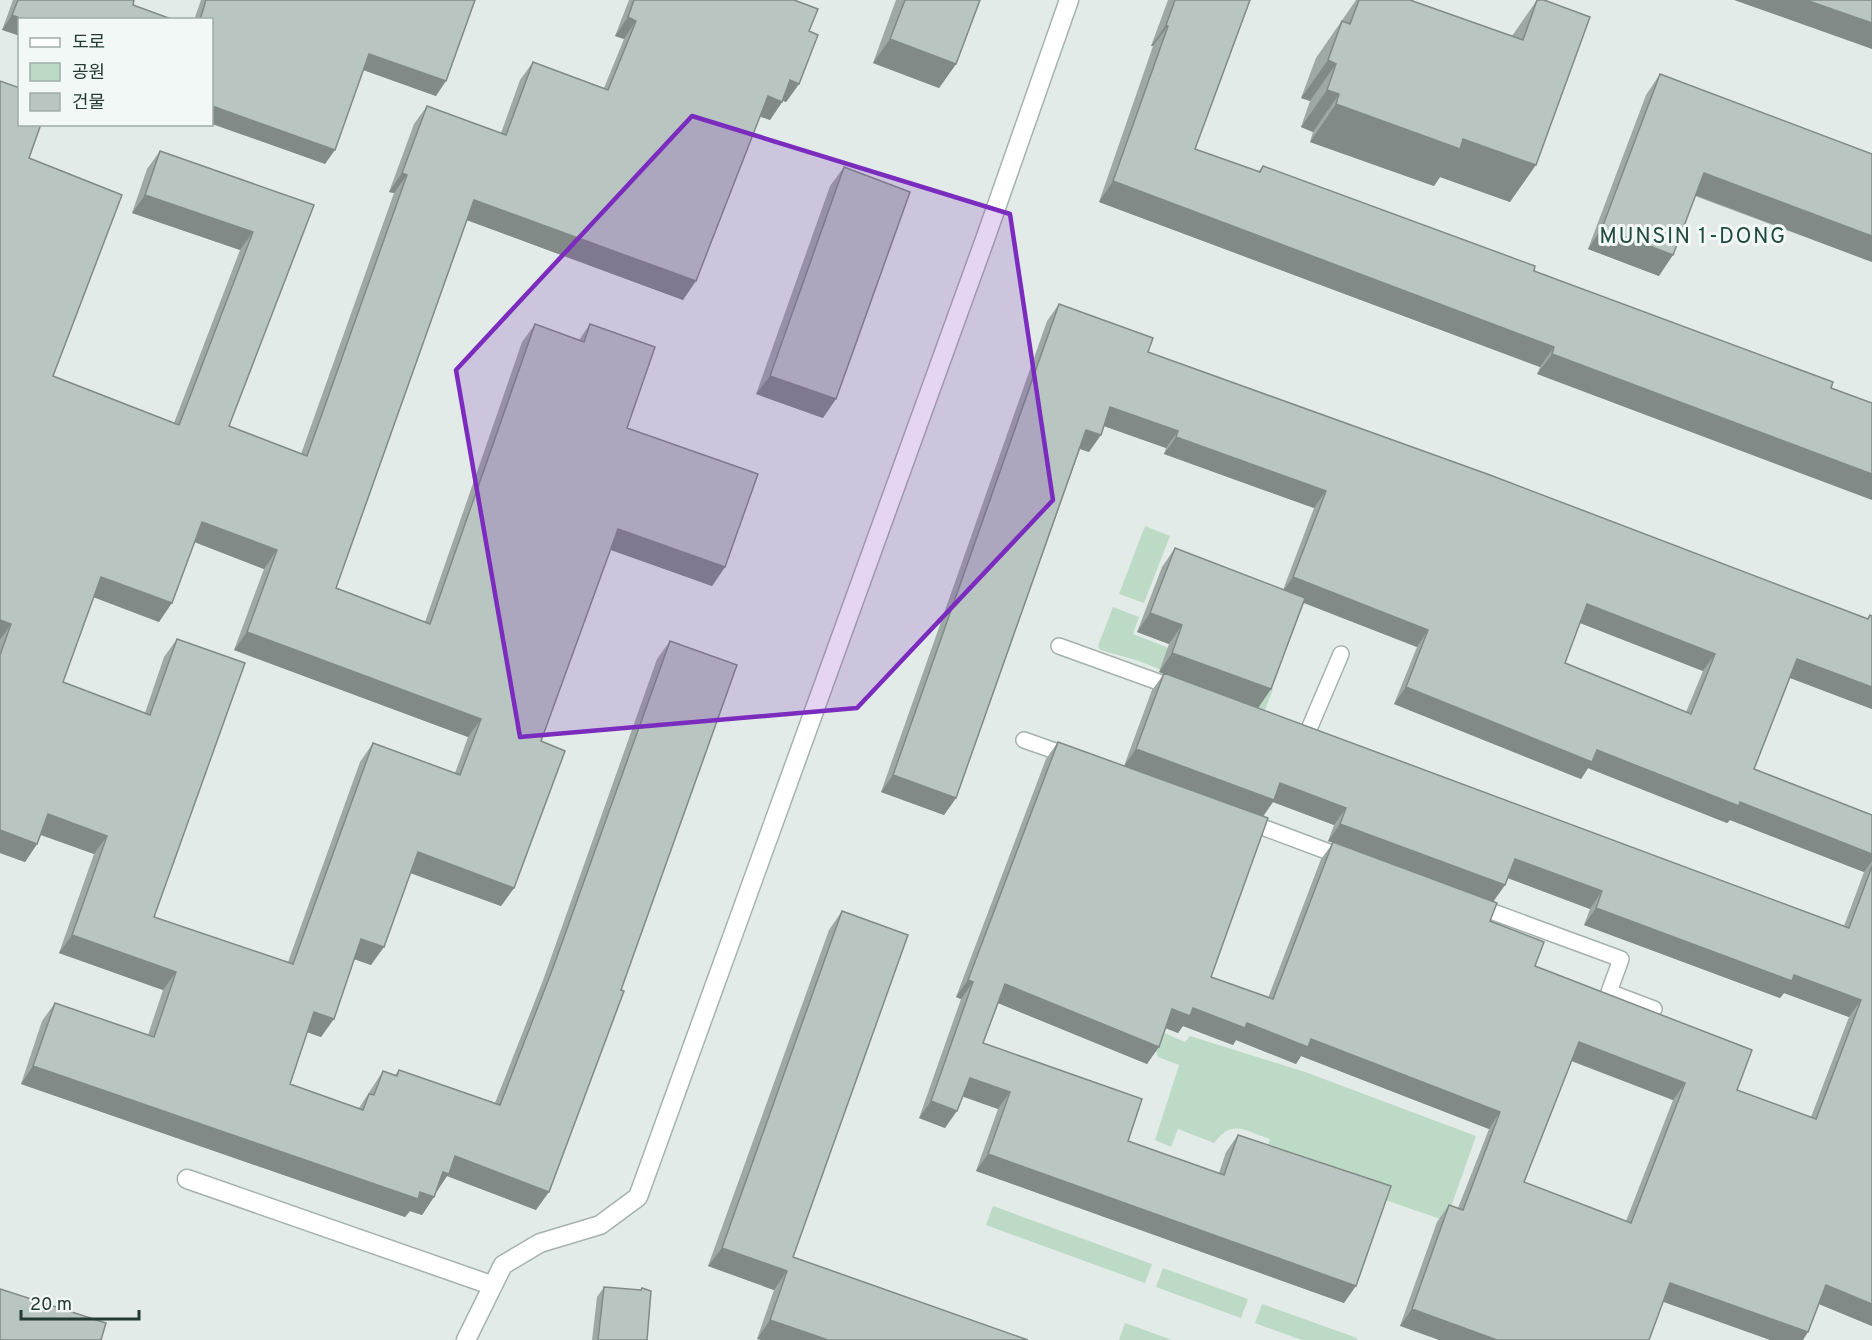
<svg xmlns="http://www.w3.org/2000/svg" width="1872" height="1340" font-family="Overpass,'Noto Sans KR',sans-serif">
  <rect width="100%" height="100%" fill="#e2ebe7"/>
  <g fill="#bddac6">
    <polygon points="1145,526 1170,536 1144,603 1119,594"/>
    <polygon points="1113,607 1139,617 1133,634 1273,689 1265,710 1136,660 1100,650 1098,646"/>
    <path d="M1148,1026L1185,1042L1190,1036L1305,1072L1476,1136L1446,1221L1276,1162L1267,1148L1270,1139C1245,1131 1232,1118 1214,1143L1178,1129L1171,1147L1155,1140L1179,1065L1158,1057Z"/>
    <polygon points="993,1206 1152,1264 1145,1283 986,1225"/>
    <polygon points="1163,1268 1248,1299 1241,1318 1156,1287"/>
    <polygon points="1262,1304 1357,1338 1357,1340 1302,1340 1255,1323"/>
    <polygon points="1125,1323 1172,1340 1119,1340"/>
  </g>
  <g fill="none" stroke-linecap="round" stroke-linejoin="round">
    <defs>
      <g id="lane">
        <polyline points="1059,646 1175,688"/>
        <polyline points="1306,736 1341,654"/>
        <polyline points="1024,740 1072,757"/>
        <polyline points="1246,821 1345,858"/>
        <polyline points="1474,905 1621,959 1609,992 1654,1009"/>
      </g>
      <g id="street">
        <polyline points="187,1179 491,1285"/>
        <polyline points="466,1340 503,1265 540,1243 600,1225 638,1197 984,242 1069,0"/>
      </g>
    </defs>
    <use href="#lane" stroke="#a5b2ae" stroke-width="18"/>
    <use href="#street" stroke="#a5b2ae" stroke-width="21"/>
    <use href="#lane" stroke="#fff" stroke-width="15"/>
    <use href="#street" stroke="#fff" stroke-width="18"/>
  </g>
  <g fill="#9ea9a5" fill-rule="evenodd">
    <polygon points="13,0 134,0 2,30"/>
    <polygon points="201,0 475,0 436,96 363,70 325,164 212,20 194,20"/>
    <path d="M629,0H794L809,31L799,84L786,102L783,101L770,120L760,116L683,300L467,220L336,588L425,622L522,342L535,324L579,340L590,324L627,428L725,567L712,586L610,549L541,741L514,888L501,906L410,873L371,965L354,959L321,1037L307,1032L290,1084L359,1108L383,1071L395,1075L399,1070L495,1103L542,983L657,659L670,641L536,1210L447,1176L422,1215L410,1211L405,1217L21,1084L42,1021L55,1003L148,1035L163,990L59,953L94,854L41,834L37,844L25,862L0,853V81L29,158L53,376L174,423L240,250L132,213L147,169L160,151L314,205L229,426L301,454L394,193L389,192L414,124L427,106L501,133L520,80L533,62L604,88L624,39L615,36ZM195,542L264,569L234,650L468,737L455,773L373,743L360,762L288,962L154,917L177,639L164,657L145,713L63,682L93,597L159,622Z"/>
    <polygon points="896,0 980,0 956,64 939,88 873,63"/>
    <polygon points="1168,0 1250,0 1195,149 1258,172 1263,166 1534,271 1833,382 1537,374 1540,367 1099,202 1153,46 1151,46"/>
    <polygon points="1356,0 1410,0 1512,36 1537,0 1544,0 1510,202 1440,177 1434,186 1310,142 1313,132 1301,127 1310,101 1301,98 1316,58"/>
    <polygon points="1660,74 1872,262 1695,196 1659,276 1588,249 1646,95"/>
    <polygon points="844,167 823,418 756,394 830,186"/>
    <path d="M1059,304L1148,352L1867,619L1870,615L1872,616V709L1790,678L1754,769L1872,815V1326L1819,1304L1663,1302L1400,1326L1437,1222L1449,1205L1458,1208L1489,1129L1301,1056L1296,1064L1236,1040L1233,1045L1183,1026L1178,1033L1166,1028L1147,1064L998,1003L983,1043L1128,1141L1219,1173L1226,1152L1238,1135L1344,1303L976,1171L998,1109L963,1096L945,1128L919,1118L961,999L956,997L1046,759L1058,742L1124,766L1152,690L1164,674L1159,672L1169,644L1137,632L1162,567L1175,548L1283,590L1314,508L1164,454L1166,448L1104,426L1089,452L1080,449L956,798L944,815L881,792L1047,321ZM1304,603L1417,647L1394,704L1581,779L1588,768L1727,823L1730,820L1864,872L1844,926L1258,708L1271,689ZM1580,623L1703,671L1686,712L1565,663ZM1273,802L1334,825L1328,841L1333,843L1321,859L1268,998L1211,977L1263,817ZM1507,878L1590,909L1584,925L1780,998L1784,993L1849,1017L1811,1117L1737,1090L1535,966L1490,921L1493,901L1505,885ZM1571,1061L1673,1100L1626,1221L1524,1182Z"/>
    <polygon points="842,911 793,1257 1028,1340 757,1339 774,1290 708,1266 829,930"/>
    <polygon points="604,1287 641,1290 642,1288 647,1340 592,1340 597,1297"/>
  </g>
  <g fill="#818a86">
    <polygon points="1734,0 1806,0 1872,23 1872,49"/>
    <polygon points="12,15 25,20 20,20 20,36 2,30"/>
    <polygon points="628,17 636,21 624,39 615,36"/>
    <polygon points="1166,25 1168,26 1153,46 1151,46"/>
    <polygon points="890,39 956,64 939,88 873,63"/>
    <polygon points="369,54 446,81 436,96 358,68"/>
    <polygon points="1328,60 1336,64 1310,101 1301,98"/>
    <polygon points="790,80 799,84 786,102 777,98"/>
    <polygon points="1327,90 1339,94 1313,132 1301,127"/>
    <polygon points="768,96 782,102 770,120 755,115"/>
    <polygon points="1336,104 1463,139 1536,165 1510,202 1440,177 1434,186 1310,142"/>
    <polygon points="212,106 335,150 325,164 212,124"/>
    <polygon points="402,173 407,175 394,193 389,192"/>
    <polygon points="1704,173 1872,236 1872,262 1690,193"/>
    <polygon points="1113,181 1554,347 1540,367 1099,202"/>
    <polygon points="145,195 253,232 240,250 132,213"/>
    <polygon points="474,200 696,281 683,300 461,218"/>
    <polygon points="1602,228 1673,255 1659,276 1588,249"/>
    <polygon points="1552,354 1872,474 1872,500 1537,374"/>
    <polygon points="770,376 836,399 823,418 756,394"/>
    <polygon points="1110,407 1178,431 1166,448 1098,424"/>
    <polygon points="1086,430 1101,435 1089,452 1074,447"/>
    <polygon points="1176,437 1326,491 1314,508 1164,454"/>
    <polygon points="202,522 277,550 264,569 189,540"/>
    <polygon points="618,529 725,567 712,586 605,548"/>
    <polygon points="101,577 172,603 159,622 88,595"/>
    <polygon points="1293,577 1428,630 1417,647 1281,594"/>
    <polygon points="1587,604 1715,654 1703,671 1575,621"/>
    <polygon points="1150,613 1182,625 1169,644 1137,632"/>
    <polygon points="0,620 11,624 0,640"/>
    <polygon points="247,632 481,719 468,737 234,650"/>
    <polygon points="1172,653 1271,689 1258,708 1159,672"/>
    <polygon points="1797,659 1872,687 1872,709 1785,676"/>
    <polygon points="1406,687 1597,750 1740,802 1872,854 1872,861 1864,872 1730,820 1727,823 1588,768 1581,779 1394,704"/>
    <polygon points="1136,749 1280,783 1346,808 1334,825 1273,802 1262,817 1124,766"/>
    <polygon points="893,775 956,798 944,815 881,792"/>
    <polygon points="48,814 107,836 94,854 35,833"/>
    <polygon points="1340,824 1505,885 1493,902 1328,841"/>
    <polygon points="0,830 37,844 25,862 0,853"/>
    <polygon points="418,852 514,888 501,906 405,871"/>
    <polygon points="1515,859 1602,891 1590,909 1503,876"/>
    <polygon points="1596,908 1794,975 1861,1000 1849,1017 1784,993 1780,998 1584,925"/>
    <polygon points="72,935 176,972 163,990 59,953"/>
    <polygon points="361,939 384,947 371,965 348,957"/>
    <polygon points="968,980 973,982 961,999 956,997"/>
    <polygon points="1005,984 1159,1047 1147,1064 993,1001"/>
    <polygon points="1193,1008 1311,1039 1500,1112 1489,1129 1301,1056 1296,1064 1236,1040 1233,1045 1183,1026 1178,1033 1160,1026 1172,1009"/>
    <polygon points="314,1012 334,1019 321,1037 301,1030"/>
    <polygon points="1579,1042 1685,1083 1673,1100 1567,1059"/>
    <polygon points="33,1066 420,1192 434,1197 422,1215 410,1211 405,1217 21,1084"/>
    <polygon points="970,1078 1010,1092 998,1109 958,1095"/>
    <polygon points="931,1101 957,1111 945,1128 919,1118"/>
    <polygon points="988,1154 1356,1286 1344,1303 976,1171"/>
    <polygon points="455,1156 549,1192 536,1210 447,1176 436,1192 431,1190"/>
    <polygon points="722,1248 787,1271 774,1290 708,1266"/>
    <polygon points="1670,1283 1808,1332 1803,1340 1770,1340 1658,1300"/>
    <polygon points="1826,1285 1872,1304 1872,1326 1814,1302"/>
    <polygon points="1412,1309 1497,1340 1439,1340 1400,1326"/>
    <polygon points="770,1320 828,1340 761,1340 757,1339"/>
  </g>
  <g fill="#b8c5c0" stroke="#818a86" stroke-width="1.5" fill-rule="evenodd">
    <polygon points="18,0 134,0 133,5 174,20 25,20 12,15"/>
    <polygon points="206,0 475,0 446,81 369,54 335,150 212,106 212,20 200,20"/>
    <path d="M634,0H794L818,9L809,31L818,35L799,84L790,80L782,102L768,96L696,281L474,200L336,588L430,624L535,324L584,342L590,324L655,347L627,428L758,474L725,567L618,529L541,741L565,751L514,888L418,852L384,947L361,939L334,1019L314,1012L290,1084L363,1110L369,1094L374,1095L383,1071L397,1076L399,1070L500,1105L554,965L670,641L737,665L621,990L624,991L549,1192L455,1156L449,1174L443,1172L434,1197L420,1192L418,1199L33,1066L55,1003L154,1037L176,972L72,935L107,836L48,814L37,844L0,830V655L11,624L0,620V81L20,88V124H41L29,158L122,195L53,376L179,425L253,232L145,195L160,151L314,205L229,426L307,456L407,175L402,173L427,106L506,135L533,62L608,90L636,21L628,17ZM202,522L277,550L247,632L481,719L460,775L373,743L293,964L154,917L245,663L177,639L150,715L63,682L101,577L172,603Z"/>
    <polygon points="905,0 980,0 956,64 890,39"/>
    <polygon points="1175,0 1250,0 1195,149 1260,172 1263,166 1535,266 1534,271 1833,382 1831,388 1872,403 1872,474 1552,354 1554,347 1113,181 1168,26 1166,25"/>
    <polygon points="1359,0 1410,0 1523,40 1537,0 1544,0 1590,17 1536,165 1463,139 1460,149 1336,104 1339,94 1327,90 1336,64 1328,60 1342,21 1350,24"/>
    <polygon points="1806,0 1872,0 1872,23"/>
    <polygon points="1660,74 1872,154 1872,236 1704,173 1673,255 1602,228"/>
    <polygon points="844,167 910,192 836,399 770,376"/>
    <path d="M1059,304L1153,338L1148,352L1490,475L1868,619L1870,615L1872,616V687L1797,659L1754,769L1872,815V854L1740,802L1739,806L1597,750L1592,762L1406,687L1428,630L1293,577L1326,491L1176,437L1178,431L1110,407L1101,435L1086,430L956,798L893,775ZM1587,604L1715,654L1691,714L1565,663Z"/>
    <polygon points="1175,548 1305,598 1271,689 1172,653 1182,625 1150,613"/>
    <path d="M1164,673L1849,928L1872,866V1304L1826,1285L1808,1332L1670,1283L1649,1340H1497L1412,1309L1449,1205L1463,1210L1500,1112L1311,1039L1308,1047L1247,1023L1245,1028L1193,1008L1190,1016L1172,1009L1159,1047L1005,984L983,1043L1142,1099L1128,1141L1224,1175L1238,1135L1391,1186L1356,1286L988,1154L1010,1092L970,1078L957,1111L931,1101L973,982L968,980L1058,742L1268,818L1211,977L1273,999L1333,842L1497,903L1490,921L1544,942L1535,966L1752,1050L1737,1090L1816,1119L1861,1000L1794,975L1792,981L1596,908L1602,891L1515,859L1505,885L1340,824L1346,808L1280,783L1274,800L1136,749ZM1579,1042L1685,1083L1631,1223L1524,1182Z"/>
    <polygon points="842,911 908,935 793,1257 1028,1340 828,1340 770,1320 787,1271 722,1248"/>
    <polygon points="604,1287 641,1290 642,1288 651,1291 647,1340 598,1340"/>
    <polygon points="0,1289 106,1323 101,1340 0,1340"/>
  </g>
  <path fill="#7b2cbf" fill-opacity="0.2" stroke="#7b2cbf" stroke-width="4.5" stroke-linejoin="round" d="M692,116L1010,214L1053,500L857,708L520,737L456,370Z"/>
  <g text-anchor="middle" stroke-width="6" stroke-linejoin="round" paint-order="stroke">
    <g font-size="22" letter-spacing="1.5" fill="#224a41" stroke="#f2f8f5">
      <text x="1693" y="243">MUNSIN 1-DONG</text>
    </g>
  </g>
  <rect x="18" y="18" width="195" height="108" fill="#f2f8f5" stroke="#a0aca8" stroke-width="1.5"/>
  <rect x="30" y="38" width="30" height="9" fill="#ffffff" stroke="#a0aca8" stroke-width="1.5"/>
  <text x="72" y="48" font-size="18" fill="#243a35">도로</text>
  <rect x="30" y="63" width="30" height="18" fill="#bddac6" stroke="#a0aca8" stroke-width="1.5"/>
  <text x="72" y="78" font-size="18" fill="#243a35">공원</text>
  <rect x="30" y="93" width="30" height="18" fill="#b8c5c0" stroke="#a0aca8" stroke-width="1.5"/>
  <text x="72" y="108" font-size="18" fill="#243a35">건물</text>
  <path d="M21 1310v9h118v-9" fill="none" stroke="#243a35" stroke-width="3"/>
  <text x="30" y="1310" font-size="18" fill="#243a35" stroke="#f2f8f5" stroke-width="4.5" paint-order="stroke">20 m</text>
</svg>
